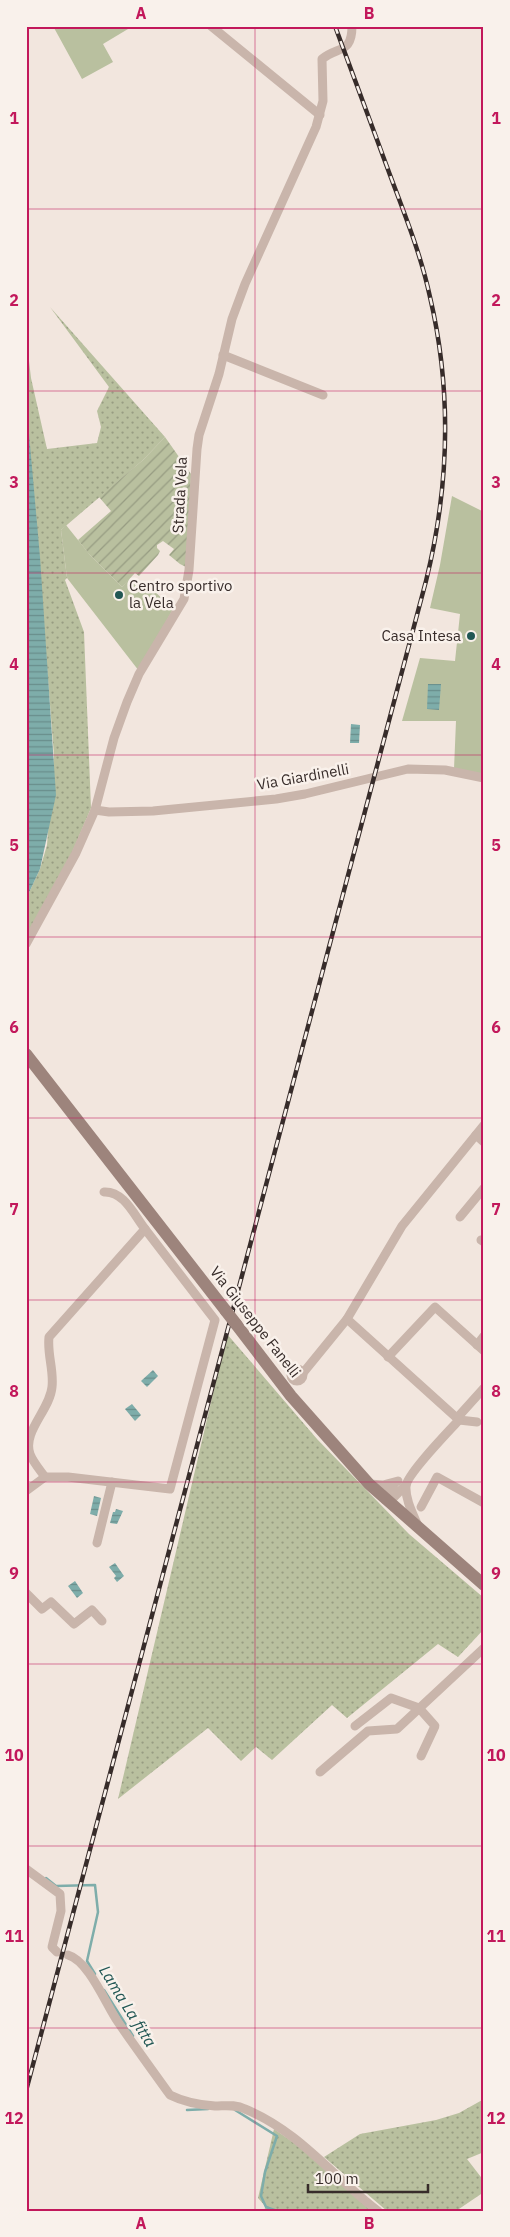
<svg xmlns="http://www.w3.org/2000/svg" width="510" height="2237" font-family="'IBM Plex Sans',sans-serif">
  <defs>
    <pattern id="grass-dots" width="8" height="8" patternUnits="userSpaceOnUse" patternTransform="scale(1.25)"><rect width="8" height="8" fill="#b9c09f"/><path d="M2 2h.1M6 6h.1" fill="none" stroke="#979c82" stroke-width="1.8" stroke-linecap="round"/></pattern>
    <pattern id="garden-furrows" width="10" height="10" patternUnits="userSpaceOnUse" patternTransform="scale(1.25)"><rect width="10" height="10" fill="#b9c09f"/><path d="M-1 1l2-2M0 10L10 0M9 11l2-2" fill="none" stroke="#979c82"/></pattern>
    <pattern id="water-rules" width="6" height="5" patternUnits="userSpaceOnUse" patternTransform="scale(1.25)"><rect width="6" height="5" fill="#7eadaa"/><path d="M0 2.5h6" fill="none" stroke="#688d8b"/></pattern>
  </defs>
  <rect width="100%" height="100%" fill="#f2e6de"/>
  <g fill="url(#grass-dots)">
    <polygon points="50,307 165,437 143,460 61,530 67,578 65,580 84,632 91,808 71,855 26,936 26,899 40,869 47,845 54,755 28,427 26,335 31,378 47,449 97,443 101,427 97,411 109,387"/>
    <polygon points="227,1334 317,1439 409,1534 484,1598 484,1629 458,1657 438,1644 347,1718 332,1705 272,1760 256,1747 241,1761 208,1728 118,1799"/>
    <polygon points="484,2099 484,2152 467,2159 484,2181 484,2192 456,2211 387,2211 324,2157 360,2134 436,2120 459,2113"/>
    <polygon points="274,2129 314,2157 373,2211 263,2211 266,2207 258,2198"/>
  </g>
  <polygon fill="url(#garden-furrows)" points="165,437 191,474 188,568 180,564 169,555 174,549 163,541 157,545 157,548 160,551 158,555 139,576 135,573 122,587 89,554 78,540 111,511 99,497 143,460"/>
  <g fill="#b9c09f">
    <polygon points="53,26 133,26 103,44 113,62 82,79"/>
    <polygon points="452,496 484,512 484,776 454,769 456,721 402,721 420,658 455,661 460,614 430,608 440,565"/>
    <polygon points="66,525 90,555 122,587 129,579 144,592 149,586 173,609 139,671 67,578 61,530"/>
  </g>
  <g fill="url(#water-rules)">
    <path d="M26,400L40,557L56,795L40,869L26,899C26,847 30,796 26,744Z"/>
    <polygon points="428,684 441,684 439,710 427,709"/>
    <polygon points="351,724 360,725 359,743 350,743"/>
    <polygon points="153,1370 158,1376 147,1387 141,1381"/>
    <polygon points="132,1404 141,1415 135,1421 125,1409"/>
    <polygon points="94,1496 101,1498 97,1516 90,1514"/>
    <polygon points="116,1509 123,1511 117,1524 110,1523 113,1512 115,1512"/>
    <polygon points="115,1563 124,1576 117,1582 114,1578 116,1576 109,1567"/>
    <polygon points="75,1581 83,1593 77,1598 68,1586"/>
  </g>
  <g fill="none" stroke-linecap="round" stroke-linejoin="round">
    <g stroke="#7eadaa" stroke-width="2.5">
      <polyline points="46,1878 56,1886 95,1885 98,1912 87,1961 95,1974"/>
      <polyline points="104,1990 133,2036"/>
      <polyline points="187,2110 208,2109"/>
      <polyline points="235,2110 277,2136 265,2172 261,2196 266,2207 277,2211"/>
    </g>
    <g stroke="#c9b5ab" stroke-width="9">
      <polyline points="211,26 320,115"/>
      <polyline points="223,355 323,395"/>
      <polyline points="95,810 109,812 153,811 276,799 305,794 408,769 445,770 484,778"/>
      <path d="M26,944L76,853L95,810L114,738L127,702L139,674L184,599L189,570L197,449L199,435L219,374L232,319L245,284L316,127L323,101L322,59C338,46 352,54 352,26"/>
      <polyline points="476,1135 484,1142"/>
      <polyline points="460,1217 484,1188"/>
      <polyline points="481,1240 484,1242"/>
      <polyline points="477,1345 484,1336"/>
      <polyline points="388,1357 435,1307 484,1351"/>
      <circle cx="297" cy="1375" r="6"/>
      <polyline points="303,1373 347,1319"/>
      <polyline points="457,1418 484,1388"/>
      <polyline points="477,1422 459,1420 347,1319 402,1226 484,1125"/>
      <path d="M45,1477C40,1470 33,1462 30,1454C22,1432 50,1410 52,1387C54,1370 47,1354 49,1337L145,1229C134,1215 124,1191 104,1192"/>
      <polyline points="395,1483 387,1493 385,1500 394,1497 406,1485"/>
      <polyline points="369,1484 383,1485 398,1481"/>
      <polyline points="26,1491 45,1477 68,1477 170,1489 215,1320 145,1229"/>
      <polyline points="421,1507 437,1477 484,1503"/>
      <path d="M418,1526C413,1514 405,1499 406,1486C407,1474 449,1431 459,1420"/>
      <polyline points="97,1543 112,1482"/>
      <polyline points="26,1593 42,1609 51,1602 74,1624 92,1610 102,1621"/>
      <polyline points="355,1726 391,1698 419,1708 435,1726 421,1756"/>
      <polyline points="320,1772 368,1731 397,1729 484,1648"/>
      <polyline points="26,1869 60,1894 61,1911 52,1947 57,1952"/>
      <path d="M68,1955C89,1961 106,2005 118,2022C135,2047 153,2071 170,2095C184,2102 200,2105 215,2106C225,2106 235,2104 245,2109C299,2131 333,2177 378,2211"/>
    </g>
    <g stroke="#9d847c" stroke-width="12">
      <polyline points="26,1054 226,1311"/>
      <polyline points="236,1324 291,1396 369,1484 484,1585"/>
    </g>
    <defs>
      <path id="rail" d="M26,2091L426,581C449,488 452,391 430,297C421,255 405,215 390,175C372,125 353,76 335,26"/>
    </defs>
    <use href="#rail" stroke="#372c2a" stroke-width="4.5"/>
    <use href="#rail" stroke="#f9f1eb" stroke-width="2.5" stroke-dasharray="8" stroke-linecap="butt"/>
    <polyline stroke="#9d847c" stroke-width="12" points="226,1311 236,1324"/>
  </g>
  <path fill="none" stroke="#c2185b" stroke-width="1" stroke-opacity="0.55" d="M255,26V2211M26,209H484M26,391H484M26,573H484M26,755H484M26,937H484M26,1118H484M26,1300H484M26,1482H484M26,1664H484M26,1846H484M26,2028H484"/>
  <g fill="#215754" stroke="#f9f1eb" stroke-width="2">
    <circle cx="119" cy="595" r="5"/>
    <circle cx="471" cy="636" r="5"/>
  </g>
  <g text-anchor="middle" stroke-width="5" stroke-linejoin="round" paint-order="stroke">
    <g font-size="15" fill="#372c2a" stroke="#f9f1eb">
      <text transform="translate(180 495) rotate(-87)" y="5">Strada Vela</text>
      <text transform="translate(303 777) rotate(-10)" y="5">Via Giardinelli</text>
      <text transform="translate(255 1322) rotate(52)" y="5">Via Giuseppe Fanelli</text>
    </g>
    <g font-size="15" fill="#372c2a" stroke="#f9f1eb" text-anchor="start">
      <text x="129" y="591">Centro sportivo<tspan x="129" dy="17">la Vela</tspan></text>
      <text x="461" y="641" text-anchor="end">Casa Intesa</text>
    </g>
    <g font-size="16" font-style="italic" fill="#215754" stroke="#f9f1eb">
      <text transform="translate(128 2006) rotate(58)" y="6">Lama La fitta</text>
    </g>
  </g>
  <rect width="510" height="2237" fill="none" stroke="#f9f1eb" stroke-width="55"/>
  <path d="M308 2184v8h120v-8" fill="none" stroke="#372c2a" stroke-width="2.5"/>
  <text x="315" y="2184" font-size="15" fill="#372c2a" stroke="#f9f1eb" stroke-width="4" paint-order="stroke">100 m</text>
  <rect x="28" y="28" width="454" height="2182" fill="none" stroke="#c2185b" stroke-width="2"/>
  <g font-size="16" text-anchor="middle" font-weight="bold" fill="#c2185b">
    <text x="141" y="19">A</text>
    <text x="369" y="19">B</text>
    <text x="14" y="124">1</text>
    <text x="496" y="124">1</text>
    <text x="14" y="306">2</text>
    <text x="496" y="306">2</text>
    <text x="14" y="488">3</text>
    <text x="496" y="488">3</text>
    <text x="14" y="670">4</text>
    <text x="496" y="670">4</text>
    <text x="14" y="851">5</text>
    <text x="496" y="851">5</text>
    <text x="14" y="1033">6</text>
    <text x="496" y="1033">6</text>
    <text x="14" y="1215">7</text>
    <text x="496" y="1215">7</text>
    <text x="14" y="1397">8</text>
    <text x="496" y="1397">8</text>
    <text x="14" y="1579">9</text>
    <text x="496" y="1579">9</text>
    <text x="14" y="1761">10</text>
    <text x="496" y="1761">10</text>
    <text x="14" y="1942">11</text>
    <text x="496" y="1942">11</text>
    <text x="14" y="2124">12</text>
    <text x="496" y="2124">12</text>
    <text x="141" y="2229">A</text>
    <text x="369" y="2229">B</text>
  </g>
</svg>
